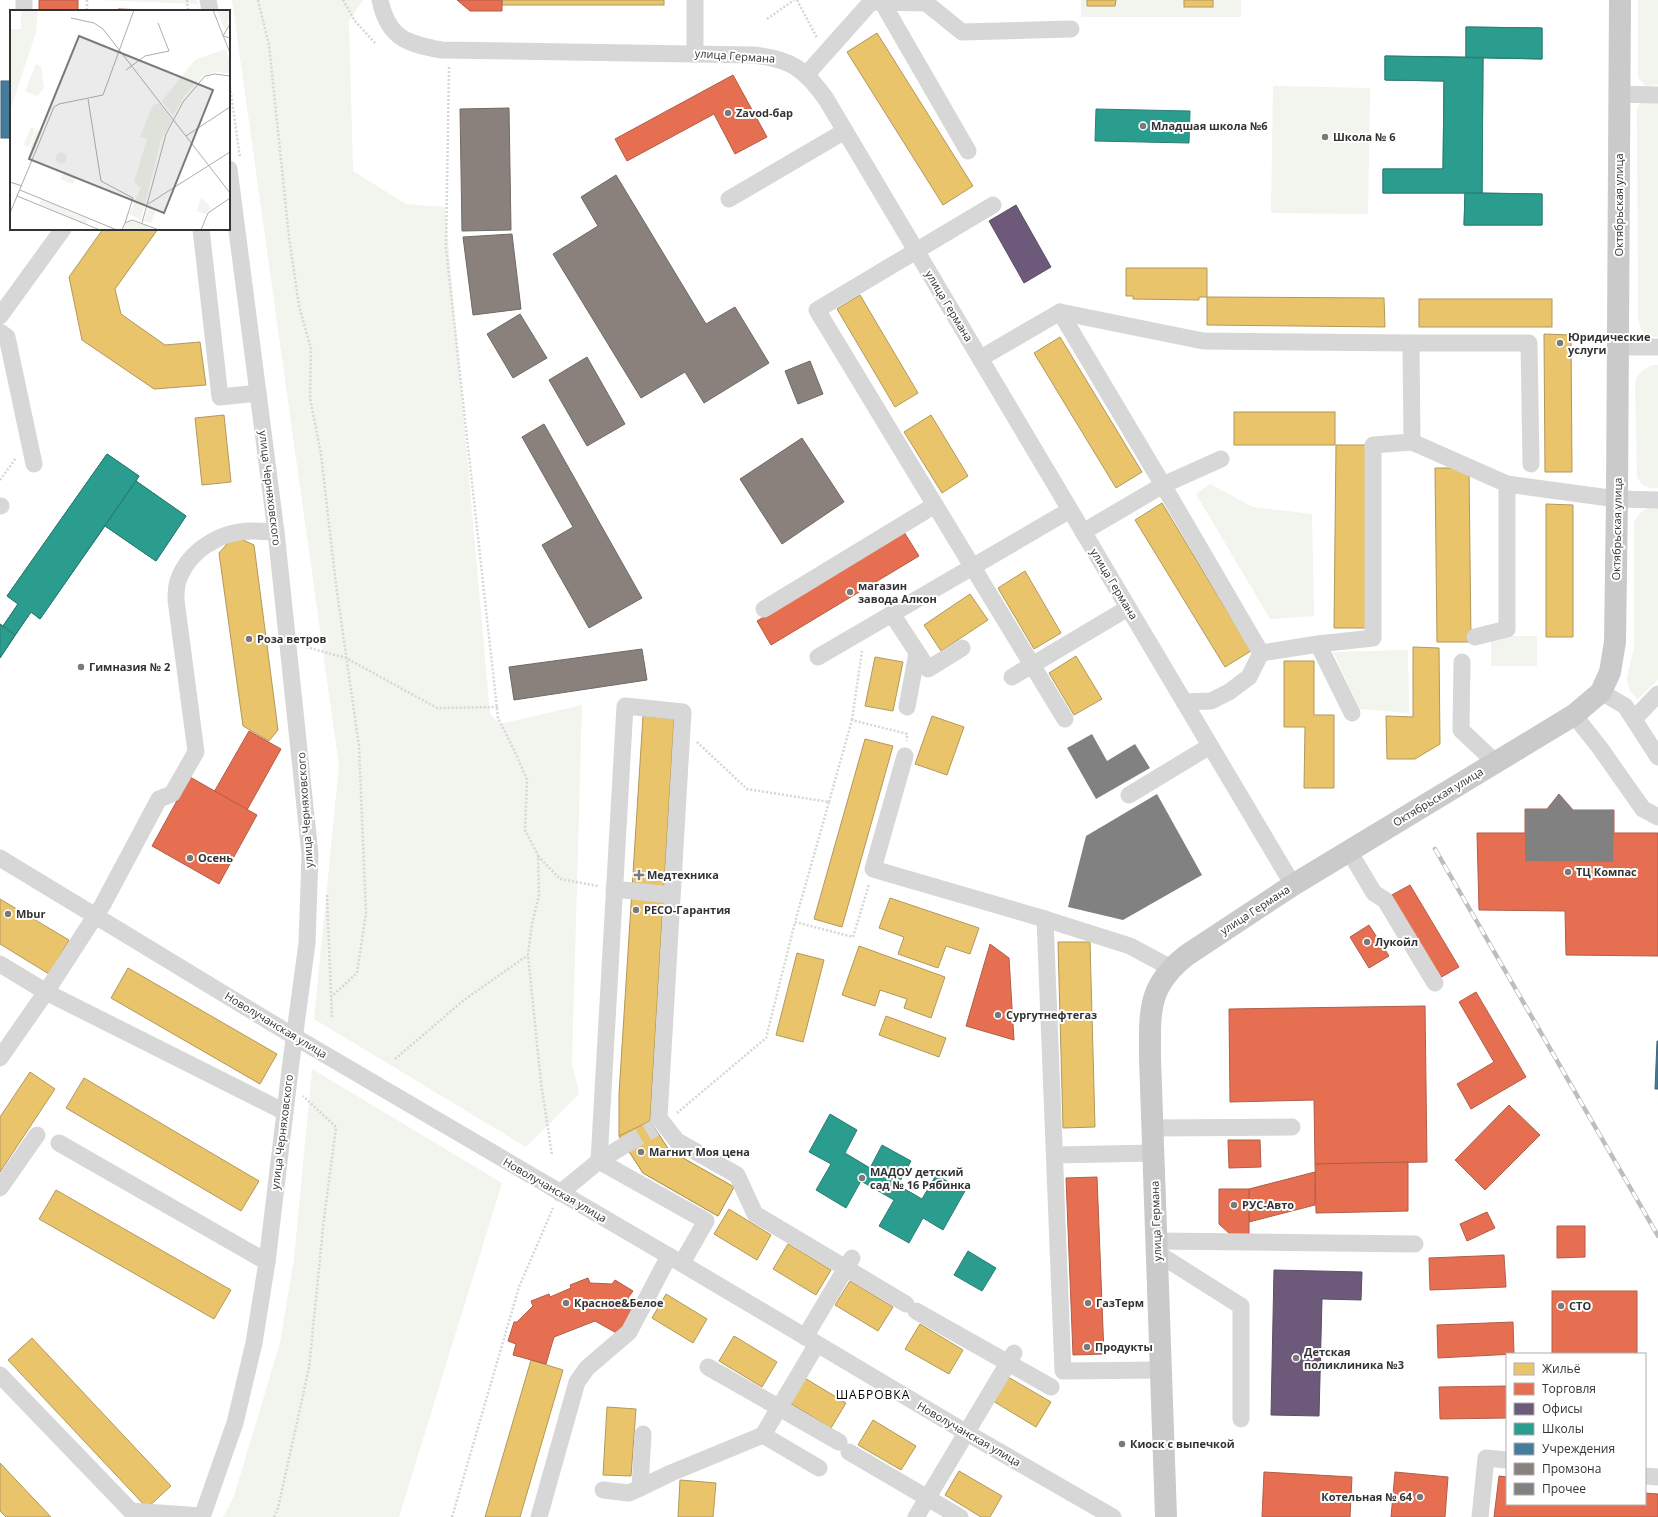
<svg xmlns="http://www.w3.org/2000/svg" width="1658" height="1517" font-family="'Open Sans',sans-serif">
  <rect width="100%" height="100%" fill="#fff"/>
  <g fill="#f1f5ed">
    <polygon points="99,0 197,0 198,4"/>
    <polygon points="232,0 363,0 349,21 353,171 406,204 445,207 490,714 500,724 582,705 572,1063 579,1094 526,1147 314,1019 339,766"/>
    <rect x="1081" y="0" width="160" height="17"/>
    <polygon points="1638,0 1658,0 1658,85 1646,86 1638,78"/>
    <polygon points="1273,86 1370,88 1368,214 1271,213"/>
    <path d="M1658,94V337C1643,338 1641,331 1638,318L1637,109L1641,102Z"/>
    <path d="M1652,365H1658V488C1647,488 1643,487 1637,477L1635,382C1639,373 1643,369 1652,365Z"/>
    <polygon points="1210,484 1253,507 1312,514 1314,616 1270,619 1196,494"/>
    <polygon points="1648,508 1658,508 1658,680 1638,699 1631,693 1628,686 1627,677 1634,649 1634,522 1640,513"/>
    <rect x="1491" y="636" width="46" height="30"/>
    <polygon points="1408,650 1409,713 1360,709 1333,652"/>
    <polygon points="312,1069 502,1183 399,1517 223,1517 234,1496 280,1343 294,1259"/>
  </g>
  <g fill="#e9c46a" stroke="#b2985a">
    <rect x="502" y="0" width="162" height="5"/>
    <polygon points="1087,0 1116,0 1115,6 1087,6"/>
    <rect x="1184" y="0" width="29" height="7"/>
    <polygon points="877,33 973,186 943,205 847,52"/>
    <polygon points="103,229 158,229 115,289 121,314 165,345 200,342 206,385 154,389 82,340 69,277"/>
    <polygon points="1126,268 1207,268 1207,297 1199,297 1199,300 1133,299 1133,296 1126,296"/>
    <polygon points="860,295 918,393 895,407 837,309"/>
    <polygon points="1207,297 1384,298 1385,327 1207,325"/>
    <rect x="1419" y="299" width="133" height="28"/>
    <polygon points="1544,334 1571,335 1572,472 1545,472"/>
    <polygon points="1060,337 1142,472 1116,488 1034,353"/>
    <rect x="1234" y="412" width="101" height="33"/>
    <polygon points="224,415 231,482 202,485 195,418"/>
    <polygon points="931,415 968,476 942,493 904,432"/>
    <polygon points="1336,445 1369,445 1367,628 1334,628"/>
    <polygon points="1435,468 1469,468 1471,642 1437,642"/>
    <polygon points="1162,503 1251,651 1225,667 1135,520"/>
    <polygon points="1546,504 1573,505 1573,637 1546,637"/>
    <polygon points="234,536 254,545 278,730 269,741 243,726 219,553"/>
    <polygon points="1025,571 1061,633 1034,649 998,588"/>
    <polygon points="970,594 988,620 941,651 924,625"/>
    <polygon points="1413,647 1439,648 1440,744 1415,759 1387,759 1386,716 1413,717"/>
    <polygon points="1076,656 1102,699 1074,715 1049,673"/>
    <polygon points="875,657 903,662 893,711 865,706"/>
    <polygon points="1284,661 1314,661 1314,715 1334,715 1334,788 1304,788 1305,727 1284,727"/>
    <polygon points="643,716 674,719 650,1121 669,1150 734,1187 718,1216 643,1173 619,1136 619,1094"/>
    <polygon points="932,716 964,727 947,775 915,764"/>
    <polygon points="865,739 893,746 842,927 814,919"/>
    <polygon points="890,898 979,928 970,954 946,946 938,968 898,954 904,937 879,928"/>
    <polygon points="0,899 69,940 49,974 0,944"/>
    <polygon points="1058,942 1090,942 1095,1127 1063,1128"/>
    <polygon points="859,946 945,977 931,1018 904,1008 907,999 880,990 875,1006 842,995"/>
    <polygon points="797,953 824,960 803,1042 776,1035"/>
    <polygon points="128,968 277,1054 260,1084 111,998"/>
    <polygon points="886,1016 946,1038 939,1057 879,1035"/>
    <polygon points="30,1072 55,1089 0,1172 0,1117"/>
    <polygon points="84,1078 259,1181 241,1211 66,1108"/>
    <polygon points="650,1121 669,1150 734,1187 718,1216 643,1173 619,1136"/>
    <polygon points="56,1190 231,1290 214,1319 39,1219"/>
    <polygon points="729,1209 771,1235 757,1260 714,1234"/>
    <polygon points="788,1244 831,1270 816,1295 773,1269"/>
    <polygon points="850,1281 893,1307 878,1331 835,1305"/>
    <polygon points="666,1294 707,1319 693,1343 652,1318"/>
    <polygon points="920,1324 963,1350 949,1374 905,1349"/>
    <polygon points="734,1336 777,1362 762,1387 719,1361"/>
    <polygon points="32,1338 171,1486 147,1508 8,1360"/>
    <polygon points="531,1360 563,1370 520,1517 485,1517"/>
    <polygon points="803,1377 846,1403 831,1428 788,1402"/>
    <polygon points="1008,1377 1051,1402 1036,1427 993,1401"/>
    <polygon points="607,1407 636,1409 631,1476 603,1475"/>
    <polygon points="873,1420 916,1446 901,1470 858,1445"/>
    <polygon points="0,1463 51,1517 6,1517 0,1511"/>
    <polygon points="959,1471 1002,1496 990,1517 981,1517 945,1495"/>
    <polygon points="680,1480 716,1483 713,1517 678,1517"/>
  </g>
  <g fill="#e76f51" stroke="#b15d48">
    <rect x="39" y="0" width="39" height="11"/>
    <polygon points="457,0 502,0 502,11 470,11"/>
    <polygon points="118,9 179,11 118,11"/>
    <polygon points="733,75 767,137 735,154 714,114 627,161 615,139"/>
    <polygon points="904,532 919,556 771,645 757,621"/>
    <polygon points="249,731 281,749 223,853 190,834"/>
    <polygon points="190,777 257,815 219,884 152,846"/>
    <polygon points="1559,794 1573,810 1614,810 1614,833 1658,833 1658,956 1566,955 1565,911 1479,910 1477,833 1525,833 1525,809 1547,809"/>
    <polygon points="1410,885 1459,967 1438,979 1390,896"/>
    <polygon points="1369,925 1389,956 1369,968 1350,937"/>
    <polygon points="990,944 1009,958 1014,1040 966,1026"/>
    <polygon points="1476,992 1526,1077 1471,1109 1457,1084 1494,1062 1459,1002"/>
    <polygon points="1425,1006 1427,1162 1315,1164 1314,1100 1230,1102 1229,1009"/>
    <polygon points="1509,1105 1540,1135 1485,1190 1455,1160"/>
    <polygon points="1228,1140 1260,1140 1261,1167 1229,1168"/>
    <polygon points="1408,1162 1408,1211 1316,1213 1315,1164"/>
    <polygon points="1315,1172 1315,1205 1249,1222 1249,1189"/>
    <polygon points="1097,1177 1104,1354 1073,1355 1066,1178"/>
    <polygon points="1219,1189 1249,1189 1249,1235 1231,1235 1219,1224"/>
    <polygon points="1487,1212 1495,1228 1467,1241 1460,1224"/>
    <polygon points="1557,1226 1585,1226 1585,1257 1557,1258"/>
    <polygon points="1504,1255 1506,1287 1430,1290 1429,1258"/>
    <polygon points="588,1278 590,1283 612,1284 615,1280 633,1291 628,1298 638,1304 620,1335 595,1321 554,1337 546,1364 513,1355 516,1344 508,1341 514,1322 517,1322 533,1306 531,1301 549,1294 550,1297 571,1288 570,1285"/>
    <rect x="1552" y="1291" width="85" height="63"/>
    <polygon points="1513,1322 1514,1354 1438,1358 1437,1325"/>
    <polygon points="1507,1386 1507,1418 1440,1419 1439,1387"/>
    <polygon points="1264,1472 1352,1477 1350,1517 1262,1517"/>
    <polygon points="1395,1472 1448,1477 1445,1517 1391,1517"/>
    <polygon points="1499,1476 1507,1477 1507,1504 1645,1504 1645,1493 1658,1494 1658,1517 1494,1517"/>
  </g>
  <g fill="#6d597a" stroke="#5c4e65">
    <polygon points="1016,205 1051,267 1024,283 989,221"/>
    <polygon points="1274,1270 1362,1272 1361,1300 1322,1299 1319,1416 1271,1415"/>
  </g>
  <g fill="#2a9d8f" stroke="#2d7d73">
    <polygon points="1466,27 1542,28 1542,59 1483,58 1482,193 1542,194 1542,225 1464,225 1465,193 1383,193 1383,169 1443,169 1444,81 1385,80 1385,56 1466,57"/>
    <polygon points="1466,27 1542,28 1542,59 1466,57"/>
    <polygon points="1385,56 1483,58 1482,193 1383,193 1383,169 1443,169 1444,81 1385,80"/>
    <polygon points="1096,109 1190,111 1189,143 1095,141"/>
    <polygon points="1465,193 1542,194 1542,225 1464,225"/>
    <polygon points="107,454 139,476 136,481 186,516 156,561 105,526 40,619 31,612 0,658 0,624 3,626 18,604 7,596"/>
    <polygon points="107,454 139,476 40,619 31,612 15,635 3,626 18,604 7,596"/>
    <polygon points="136,481 186,516 156,561 105,526"/>
    <polygon points="0,624 15,635 0,658"/>
    <polygon points="830,1114 857,1130 845,1153 870,1168 882,1145 911,1161 898,1185 922,1199 936,1175 965,1191 943,1230 923,1218 909,1243 879,1226 894,1200 861,1181 846,1208 816,1190 831,1164 809,1152"/>
    <polygon points="968,1251 996,1268 982,1291 954,1275"/>
  </g>
  <g fill="#457b9d" stroke="#40657d">
    <rect x="1" y="81" width="10" height="57"/>
    <polygon points="1657,1041 1658,1041 1658,1089 1655,1089"/>
  </g>
  <g fill="#8a817c" stroke="#706a66">
    <polygon points="509,108 511,230 462,231 460,109"/>
    <polygon points="616,175 706,324 735,307 769,363 704,403 685,372 641,398 553,254 598,226 581,197"/>
    <polygon points="512,234 521,309 473,315 463,237"/>
    <polygon points="520,314 547,358 513,378 487,334"/>
    <polygon points="587,357 625,424 587,446 549,380"/>
    <polygon points="810,361 823,394 798,404 785,371"/>
    <polygon points="544,424 642,598 589,628 542,545 573,527 522,437"/>
    <polygon points="802,438 844,502 782,544 740,479"/>
    <polygon points="642,649 647,680 514,700 509,667"/>
  </g>
  <g fill="#818181">
    <polygon points="1092,734 1107,761 1135,744 1150,768 1096,799 1067,748"/>
    <polygon points="1157,794 1202,875 1123,920 1068,907 1086,836"/>
    <polygon points="1559,794 1573,810 1614,810 1613,862 1525,861 1525,809 1547,809"/>
  </g>
  <g fill="none" stroke-linecap="round" stroke-linejoin="round">
    <polyline stroke="#d6d6d6" stroke-width="17" stroke-dasharray="17 8" stroke-linecap="butt" points="625,1145 655,1128"/>
    <g stroke="#d6d6d6" stroke-width="2.5" stroke-dasharray="2 2" stroke-linecap="butt">
      <polyline points="87,0 87,11"/>
      <polyline points="187,0 188,11"/>
      <polyline points="258,0 269,45 289,237 299,306 311,349 310,398 321,454 336,585 359,746 366,913 357,973 331,997"/>
      <polyline points="343,0 355,21 375,43"/>
      <polyline points="797,0 817,38"/>
      <polyline points="767,19 794,0"/>
      <polyline points="449,67 446,248 498,718 515,752 527,780 525,830 538,855 539,895 532,924 528,955 541,1083 552,1155"/>
      <polyline points="229,79 240,158"/>
      <polyline points="0,480 16,458"/>
      <polyline points="306,647 346,658 437,708 498,707"/>
      <polyline points="852,720 862,651"/>
      <polyline points="697,742 747,789 829,802 795,922"/>
      <polyline points="829,802 852,720 907,734 907,741"/>
      <polyline points="538,856 560,879 598,886"/>
      <polyline points="327,895 332,1019"/>
      <polyline points="395,1059 464,1000 528,955"/>
      <polyline points="677,1113 766,1038 795,922 853,937 869,884"/>
      <polyline points="274,1517 278,1508 309,1368 324,1218 336,1127 303,1096"/>
      <polyline points="452,1517 519,1287 553,1208"/>
    </g>
    <g stroke="#d7d7d7" stroke-width="17">
      <polyline points="24,0 24,11"/>
      <polyline points="208,0 210,11"/>
      <path d="M380,0C388,38 407,44 442,50L753,55C790,59 804,68 826,99L1293,885"/>
      <polyline points="695,0 695,54"/>
      <polyline points="926,0 926,3 962,32 1071,29"/>
      <polyline points="873,2 926,3"/>
      <polyline points="882,2 968,151"/>
      <polyline points="806,75 871,2 871,0"/>
      <polyline points="1619,94 1658,95"/>
      <polyline points="729,199 845,131"/>
      <polyline points="201,229 220,397 258,393"/>
      <polyline points="1060,312 1163,485 1083,532"/>
      <polyline points="0,316 63,229"/>
      <polyline points="0,332 7,337 34,464"/>
      <polyline points="1411,343 1529,343 1531,464"/>
      <polyline points="1618,347 1658,347"/>
      <polyline points="981,358 1060,312 1203,341 1411,343 1412,442 1507,484 1617,499 1658,500"/>
      <polyline points="935,505 1065,719"/>
      <polyline points="0,506 1,506"/>
      <polyline points="764,609 935,505 817,310 993,205"/>
      <polyline points="892,614 928,669 962,648"/>
      <polyline points="1475,637 1507,629 1507,484"/>
      <polyline points="1318,644 1352,713"/>
      <polyline points="1261,653 1318,644 1373,638 1373,445 1412,442"/>
      <polyline points="818,657 1070,510"/>
      <polyline points="1462,662 1461,730 1495,762"/>
      <polyline points="1012,677 1128,608"/>
      <polyline points="1601,692 1625,706 1658,757"/>
      <polyline points="1184,702 1211,701 1229,692 1249,677 1261,653 1163,485 1221,459"/>
      <polyline points="907,707 917,653"/>
      <polyline points="1574,715 1600,748 1643,809 1658,817"/>
      <polyline points="1634,719 1658,694"/>
      <polyline points="905,756 873,869 1045,919 1130,946 1171,968"/>
      <polyline points="1129,795 1210,746"/>
      <polyline points="1349,851 1374,893 1385,900 1435,983"/>
      <polyline points="0,858 295,1037 669,1256 967,1433 1113,1517"/>
      <polyline points="614,889 671,895"/>
      <polyline points="1045,919 1063,1371 1161,1370"/>
      <polyline points="0,964 46,992 285,1112"/>
      <path d="M0,1058L46,992L103,904L159,799L172,794L196,752L176,600C176,594 176,587 178,581C188,551 220,531 252,531C260,531 268,532 276,532"/>
      <polyline points="1153,1128 1292,1127"/>
      <polyline points="59,1143 267,1262"/>
      <polyline points="1055,1155 1154,1153"/>
      <polyline points="0,1188 37,1135"/>
      <polyline points="560,1193 599,1161 625,1145"/>
      <polyline points="1157,1241 1415,1244"/>
      <polyline points="1157,1253 1241,1306 1241,1419"/>
      <polyline points="682,1263 706,1221 599,1161 625,706 683,712 659,1118 677,1141 737,1175 755,1214 906,1304"/>
      <polyline points="916,1311 1051,1387"/>
      <polyline points="805,1337 852,1258"/>
      <polyline points="708,1367 839,1442"/>
      <polyline points="0,1375 131,1511 202,1516"/>
      <polyline points="643,1434 640,1488 671,1473 763,1435 817,1344"/>
      <polyline points="763,1435 819,1468"/>
      <polyline points="849,1452 960,1517"/>
      <polyline points="1645,1476 1658,1477"/>
      <polyline points="603,1490 629,1493 640,1488"/>
      <polyline points="202,1517 235,1423 254,1343 267,1262 291,1062 307,943 310,854 276,532 229,169"/>
      <polyline points="539,1517 577,1382 587,1368 629,1332 669,1256"/>
      <polyline points="916,1517 1014,1353"/>
      <polyline points="1480,1517 1486,1458 1507,1460"/>
    </g>
    <path stroke="#cacaca" stroke-width="22" d="M1166,1517L1150,1058C1150,1011 1147,986 1187,955L1293,885L1574,715L1601,692L1610,672L1615,642L1617,499L1620,0"/>
    <defs>
      <polyline id="rail" points="1435,849 1658,1236"/>
    </defs>
    <use href="#rail" stroke="#bebebe" stroke-width="4.5"/>
    <use href="#rail" stroke="#fff" stroke-width="3" stroke-dasharray="9" stroke-linecap="butt"/>
  </g>
  <g fill="#7a7a7a" stroke="#fff" stroke-width="1.5">
    <circle cx="728" cy="113" r="4"/>
    <circle cx="1143" cy="126" r="4"/>
    <circle cx="1325" cy="137" r="4"/>
    <circle cx="1560" cy="343" r="4"/>
    <circle cx="850" cy="592" r="4"/>
    <circle cx="249" cy="639" r="4"/>
    <circle cx="81" cy="667" r="4"/>
    <circle cx="190" cy="858" r="4"/>
    <circle cx="1568" cy="872" r="4"/>
    <path d="M637 869h4v4h4v4h-4v4h-4v-4h-4v-4h4z"/>
    <circle cx="636" cy="910" r="4"/>
    <circle cx="8" cy="914" r="4"/>
    <circle cx="1367" cy="942" r="4"/>
    <circle cx="998" cy="1015" r="4"/>
    <circle cx="641" cy="1152" r="4"/>
    <circle cx="862" cy="1178" r="4"/>
    <circle cx="1234" cy="1205" r="4"/>
    <circle cx="566" cy="1303" r="4"/>
    <circle cx="1088" cy="1303" r="4"/>
    <circle cx="1561" cy="1306" r="4"/>
    <circle cx="1087" cy="1347" r="4"/>
    <circle cx="1296" cy="1358" r="4"/>
    <circle cx="1122" cy="1444" r="4"/>
    <circle cx="1420" cy="1497" r="4"/>
  </g>
  <g text-anchor="middle" stroke-width="4" stroke-linejoin="round" paint-order="stroke">
    <g font-size="11" fill="#333" stroke="#fff">
      <text transform="translate(735 56) rotate(4)" y="4">улица Германа</text>
      <text transform="translate(1619 205) rotate(-90)" y="4">Октябрьская улица</text>
      <text transform="translate(949 306) rotate(59)" y="4">улица Германа</text>
      <text transform="translate(270 488) rotate(83)" y="4">улица Черняховского</text>
      <text transform="translate(1617 529) rotate(-89)" y="4">Октябрьская улица</text>
      <text transform="translate(1114 584) rotate(59)" y="4">улица Германа</text>
      <text transform="translate(1438 797) rotate(-31)" y="4">Октябрьская улица</text>
      <text transform="translate(305 810) rotate(-94)" y="4">улица Черняховского</text>
      <text transform="translate(1255 910) rotate(-33)" y="4">улица Германа</text>
      <text transform="translate(276 1025) rotate(31)" y="4">Новолучанская улица</text>
      <text transform="translate(282 1132) rotate(-83)" y="4">улица Черняховского</text>
      <text transform="translate(555 1190) rotate(30)" y="4">Новолучанская улица</text>
      <text transform="translate(1156 1221) rotate(-92)" y="4">улица Германа</text>
      <text transform="translate(969 1434) rotate(30)" y="4">Новолучанская улица</text>
    </g>
    <g font-size="11" font-weight="bold" fill="#333" stroke="#fff" text-anchor="start">
      <text x="736" y="117">Zavod-бар</text>
      <text x="1151" y="130">Младшая школа №6</text>
      <text x="1333" y="141">Школа № 6</text>
      <text x="1568" y="341">Юридические<tspan x="1568" dy="13">услуги</tspan></text>
      <text x="858" y="590">магазин<tspan x="858" dy="13">завода Алкон</tspan></text>
      <text x="257" y="643">Роза ветров</text>
      <text x="89" y="671">Гимназия № 2</text>
      <text x="198" y="862">Осень</text>
      <text x="1576" y="876">ТЦ Компас</text>
      <text x="647" y="879">Медтехника</text>
      <text x="644" y="914">РЕСО-Гарантия</text>
      <text x="16" y="918">Mbur</text>
      <text x="1375" y="946">Лукойл</text>
      <text x="1006" y="1019">Сургутнефтегаз</text>
      <text x="649" y="1156">Магнит Моя цена</text>
      <text x="870" y="1176">МАДОУ детский<tspan x="870" dy="13">сад № 16 Рябинка</tspan></text>
      <text x="1242" y="1209">РУС-Авто</text>
      <text x="574" y="1307">Красное&amp;Белое</text>
      <text x="1096" y="1307">ГазТерм</text>
      <text x="1569" y="1310">СТО</text>
      <text x="1095" y="1351">Продукты</text>
      <text x="1304" y="1356">Детская<tspan x="1304" dy="13">поликлиника №3</tspan></text>
      <text x="1130" y="1448">Киоск с выпечкой</text>
      <text x="1412" y="1501" text-anchor="end">Котельная № 64</text>
    </g>
    <g font-size="12" letter-spacing="1" fill="#000" stroke="#fff">
      <text x="873" y="1399">ШАБРОВКА</text>
    </g>
  </g>
  <g transform="translate(10 10)">
    <rect width="220" height="220" fill="#fff"/>
    <path d="M11,0H28L26,22L0,101V19H11ZM207,0H220L217,19L214,18ZM215,39L220,52V64L207,62L193,65L175,85L163,106L152,91L185,50ZM26,54L31,56L34,78L27,86L15,81ZM149,93L162,110L151,130L131,210L119,204L131,178L124,172L137,129L130,127L143,95ZM21,117L25,119L19,137L14,135ZM26,120L31,123L23,141L20,139L24,129L20,136ZM45.5 148a5.5 5.5 0 1 1 11 0a5.5 5.5 0 1 1-11 0ZM54,161L66,166L63,174L50,169ZM191,187L201,198L195,204L187,201ZM31,189L78,209L76,214L29,194ZM138,196L146,200L141,213L134,211ZM121,211L137,216L135,220H113L116,214Z" fill="#f1f5ed"/>
    <path fill="none" stroke="#adadad" stroke-width="1" d="M203,0L220,43M61,8L84,13L93,19L220,183M220,14L213,26L220,28M116,60L135,46L159,41L148,13M78,89L91,171L123,188L115,213M176,126L220,97M0,172L12,176M10,180L107,220M7,186L90,220M138,194L220,142M0,203L44,97L49,94L93,85L124,0M132,213L156,124L173,92L195,66L205,64L220,66M112,220L115,213L122,210L149,220M191,220L198,203L220,188"/>
    <path fill="#7a7a7a" fill-opacity="0.15" stroke="#7a7a7a" stroke-width="2" d="M69,26L203,80L154,203L19,149Z"/>
    <rect width="220" height="220" fill="none" stroke="#333" stroke-width="2"/>
  </g>
  <rect x="1506" y="1353" width="140" height="152" fill="#ffffff" stroke="#adadad"/>
  <rect x="1514" y="1363" width="20" height="12" fill="#e9c46a" stroke="#adadad"/>
  <text x="1542" y="1373" font-size="12" fill="#333333">Жильё</text>
  <rect x="1514" y="1383" width="20" height="12" fill="#e76f51" stroke="#adadad"/>
  <text x="1542" y="1393" font-size="12" fill="#333333">Торговля</text>
  <rect x="1514" y="1403" width="20" height="12" fill="#6d597a" stroke="#adadad"/>
  <text x="1542" y="1413" font-size="12" fill="#333333">Офисы</text>
  <rect x="1514" y="1423" width="20" height="12" fill="#2a9d8f" stroke="#adadad"/>
  <text x="1542" y="1433" font-size="12" fill="#333333">Школы</text>
  <rect x="1514" y="1443" width="20" height="12" fill="#457b9d" stroke="#adadad"/>
  <text x="1542" y="1453" font-size="12" fill="#333333">Учреждения</text>
  <rect x="1514" y="1463" width="20" height="12" fill="#8a817c" stroke="#adadad"/>
  <text x="1542" y="1473" font-size="12" fill="#333333">Промзона</text>
  <rect x="1514" y="1483" width="20" height="12" fill="#818181" stroke="#adadad"/>
  <text x="1542" y="1493" font-size="12" fill="#333333">Прочее</text>
</svg>
